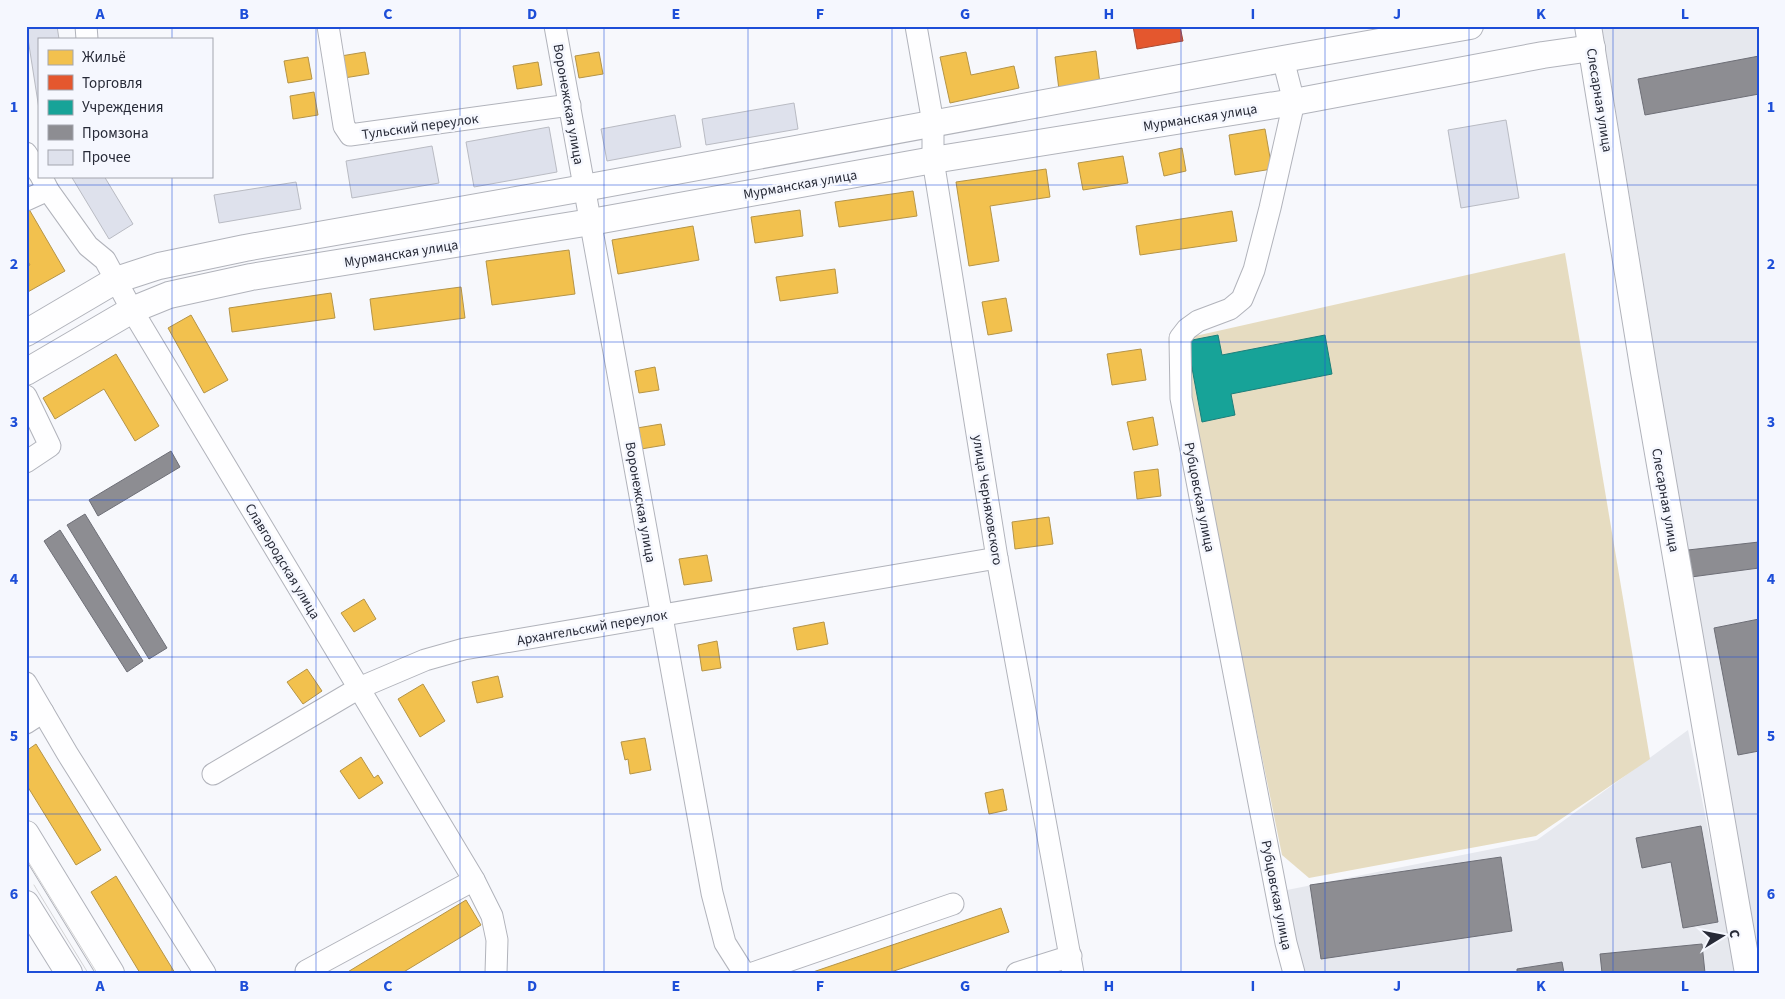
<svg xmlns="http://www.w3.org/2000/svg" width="1785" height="999" font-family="'Source Sans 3',sans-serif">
  <rect width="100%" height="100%" fill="#f7f8fc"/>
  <g fill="#e6e8ee">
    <polygon points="1602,26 1759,26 1759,971 1678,497"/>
    <polygon points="1688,730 1737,973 1296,973 1277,892 1537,840"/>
  </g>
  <polygon fill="#e6dcc1" points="1565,253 1650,759 1536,836 1309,878 1282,855 1199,447 1182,339"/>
  <g fill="#f2c14e" stroke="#b59447">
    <polygon points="1096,51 1100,84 1059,90 1055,57"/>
    <polygon points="365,52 369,74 344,78 341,56"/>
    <polygon points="599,52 603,74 579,78 575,56"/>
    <polygon points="966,52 971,75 1014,66 1019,88 950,103 940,57"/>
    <polygon points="308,57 312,79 288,83 284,61"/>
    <polygon points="538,62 542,85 517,89 513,66"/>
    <polygon points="314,92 318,115 293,119 290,96"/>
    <polygon points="1265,129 1272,169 1235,175 1229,135"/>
    <polygon points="1182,148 1186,171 1164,176 1159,153"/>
    <polygon points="1123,156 1128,183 1083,190 1078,163"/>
    <polygon points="1046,169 1050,197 990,206 999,261 969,266 956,182"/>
    <polygon points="913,191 917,216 839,227 835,202"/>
    <polygon points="26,204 65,271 26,293 26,267 30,265 26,258"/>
    <polygon points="800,210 803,236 755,243 751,217"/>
    <polygon points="1232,211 1237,241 1140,255 1136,226"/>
    <polygon points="693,226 699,260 618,274 612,240"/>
    <polygon points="569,250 575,294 492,305 486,261"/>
    <polygon points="835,269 838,293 780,301 776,277"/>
    <polygon points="461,287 465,318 374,330 370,299"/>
    <polygon points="331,293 335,318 232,332 229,308"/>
    <polygon points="1006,298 1012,331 988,335 982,302"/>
    <polygon points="191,315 228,380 204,393 168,328"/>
    <polygon points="1141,349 1146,380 1112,385 1107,354"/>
    <polygon points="116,354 159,426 135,441 104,389 55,419 43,398"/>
    <polygon points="655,367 659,390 639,393 635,371"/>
    <polygon points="1153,417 1158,445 1133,450 1127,422"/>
    <polygon points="661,424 665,445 641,449 637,428"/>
    <polygon points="1158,469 1161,496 1137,499 1134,472"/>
    <polygon points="1049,517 1053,544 1015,549 1012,522"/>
    <polygon points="707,555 712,581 684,585 679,559"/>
    <polygon points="364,599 376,619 354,632 341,613"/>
    <polygon points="824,622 828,644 797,650 793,628"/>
    <polygon points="717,641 721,668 702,671 698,645"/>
    <polygon points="307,669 322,691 303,704 287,682"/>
    <polygon points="498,676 503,697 477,703 472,682"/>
    <polygon points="423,684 445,721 420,737 398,699"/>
    <polygon points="645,738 651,770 630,774 628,759 625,760 621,742"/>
    <polygon points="36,744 101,850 76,865 26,784 26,751"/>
    <polygon points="361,757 374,778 378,775 383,783 359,799 340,771"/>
    <polygon points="1003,789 1007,810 989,814 985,793"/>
    <polygon points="116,876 175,973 140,973 91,892"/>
    <polygon points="466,900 481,925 402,973 346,973"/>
    <polygon points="1001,908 1009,932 888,973 810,973"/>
  </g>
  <polygon fill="#e4572e" stroke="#ab4a31" points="1133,26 1180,26 1183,41 1137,49"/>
  <polygon fill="#17a398" stroke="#1c7f7b" points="1218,335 1222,355 1325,335 1332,374 1231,394 1235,415 1202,422 1187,341"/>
  <g fill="#8d8d92" stroke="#6e6f77">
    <polygon points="1759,56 1759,94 1645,115 1638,79"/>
    <polygon points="171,451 180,467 98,516 89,500"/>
    <polygon points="85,514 167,648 149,659 67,525"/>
    <polygon points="60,530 143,661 127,672 44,541"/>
    <polygon points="1759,542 1759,568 1691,577 1688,550"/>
    <polygon points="1759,619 1759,751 1738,755 1714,628"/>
    <polygon points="1701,826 1718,922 1683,928 1671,862 1642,868 1636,838"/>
    <polygon points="1501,857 1512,931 1321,959 1310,885"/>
    <polygon points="1702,944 1705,973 1602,973 1600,954"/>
    <polygon points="1562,962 1564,973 1517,973 1517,969"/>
  </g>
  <g fill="#dee1ec" stroke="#b9bbc3">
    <polygon points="26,26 57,26 59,39 39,39 39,109"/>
    <polygon points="794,103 798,129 706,145 702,119"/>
    <polygon points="675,115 681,147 607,161 601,129"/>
    <polygon points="1506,120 1519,198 1461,208 1448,130"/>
    <polygon points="549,127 557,172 474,187 466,142"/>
    <polygon points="432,146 439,183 352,198 346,161"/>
    <polygon points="71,176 104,176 133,224 109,239"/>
    <polygon points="296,182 301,209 219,223 214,195"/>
  </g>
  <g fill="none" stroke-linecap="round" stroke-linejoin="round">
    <defs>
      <g id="minor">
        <polyline points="86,26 87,39"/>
        <polyline points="328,26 344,126 350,135 570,105"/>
        <polyline points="555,26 712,893 725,943 744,973"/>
        <polyline points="916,26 933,123 933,160 997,558 1073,973"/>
        <polyline points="1283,59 1294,102 1270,208 1254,270 1242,299 1230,309 1198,321 1187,329 1180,338 1181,398 1286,943 1294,973"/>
        <polyline points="26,153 39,173"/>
        <polyline points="41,176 48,190 88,246 105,260 132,310 474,880 492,916 497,940 496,973"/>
        <polyline points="26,200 48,190"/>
        <polyline points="26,396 50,446 26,462"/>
        <polyline points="26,683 67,753 205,973"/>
        <polyline points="26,723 43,712"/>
        <polyline points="213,774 359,688 425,660 464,649 997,558"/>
        <polyline points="306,971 474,880"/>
        <polyline points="753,973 953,904"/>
        <polyline points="1017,973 1071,956"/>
      </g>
      <g id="major">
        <polyline points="1588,26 1644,372 1748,973"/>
        <polyline points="26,333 116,280 159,266 245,248 584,188 1283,59 1470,26"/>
        <polyline points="26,372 132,310 169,295 251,277 591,222 933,160 1294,102 1543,55 1592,48"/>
        <polyline points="26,834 111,973"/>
        <polyline points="26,904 69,973"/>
      </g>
    </defs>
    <use href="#minor" stroke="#b1b3bb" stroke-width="23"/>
    <use href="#major" stroke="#b1b3bb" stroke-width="28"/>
    <use href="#minor" stroke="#fefeff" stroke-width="21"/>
    <use href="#major" stroke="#fefeff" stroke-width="26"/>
    <g stroke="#d4d4d6" stroke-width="1">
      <polyline points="26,858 97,973"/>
      <polyline points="34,885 88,973"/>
    </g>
  </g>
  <path fill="none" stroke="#1d4ed8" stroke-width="1" stroke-opacity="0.55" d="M172,26V39M316,26V973M460,26V973M604,26V973M748,26V973M892,26V973M1037,26V973M1181,26V973M1325,26V973M1469,26V973M1613,26V973M172,176V973M26,185H1759M26,342H1759M26,500H1759M26,657H1759M26,814H1759"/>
  <g text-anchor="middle" stroke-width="5" stroke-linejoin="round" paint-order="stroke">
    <g font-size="14" fill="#272a37" stroke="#f5f7fe">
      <text transform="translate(1600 100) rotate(81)" y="5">Слесарная улица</text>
      <text transform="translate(569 104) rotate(80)" y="5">Воронежская улица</text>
      <text transform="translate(1200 117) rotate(-9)" y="5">Мурманская улица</text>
      <text transform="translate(420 126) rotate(-8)" y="5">Тульский переулок</text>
      <text transform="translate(800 184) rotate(-10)" y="5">Мурманская улица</text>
      <text transform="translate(401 253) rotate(-9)" y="5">Мурманская улица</text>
      <text transform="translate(1200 497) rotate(79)" y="5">Рубцовская улица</text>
      <text transform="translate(988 500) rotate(81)" y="5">улица Черняховского</text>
      <text transform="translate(1666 500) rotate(80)" y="5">Слесарная улица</text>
      <text transform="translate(641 502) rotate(80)" y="5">Воронежская улица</text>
      <text transform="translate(283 561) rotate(59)" y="5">Славгородская улица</text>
      <text transform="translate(592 627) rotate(-10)" y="5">Архангельский переулок</text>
      <text transform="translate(1277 895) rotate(79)" y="5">Рубцовская улица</text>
    </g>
  </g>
  <rect width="1785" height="999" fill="none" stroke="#f5f7fe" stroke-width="55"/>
  <rect x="38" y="38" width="175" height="140" fill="#f5f7fe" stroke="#a3a5ae"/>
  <rect x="48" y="50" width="25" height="15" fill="#f2c14e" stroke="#a3a5ae"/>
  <text x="82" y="62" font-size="15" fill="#272a37">Жильё</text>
  <rect x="48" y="75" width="25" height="15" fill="#e4572e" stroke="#a3a5ae"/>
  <text x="82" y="88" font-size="15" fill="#272a37">Торговля</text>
  <rect x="48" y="100" width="25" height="15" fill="#17a398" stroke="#a3a5ae"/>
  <text x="82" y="112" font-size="15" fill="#272a37">Учреждения</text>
  <rect x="48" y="125" width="25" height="15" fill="#8d8d92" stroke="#a3a5ae"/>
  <text x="82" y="138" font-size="15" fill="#272a37">Промзона</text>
  <rect x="48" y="150" width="25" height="15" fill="#dee1ec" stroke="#a3a5ae"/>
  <text x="82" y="162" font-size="15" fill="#272a37">Прочее</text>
  <g transform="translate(1722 936) rotate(80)" stroke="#f5f7fe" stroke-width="4" paint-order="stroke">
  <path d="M0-4L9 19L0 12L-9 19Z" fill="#272a37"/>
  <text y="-8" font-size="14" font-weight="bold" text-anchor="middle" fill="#272a37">С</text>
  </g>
  <rect x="28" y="28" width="1730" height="944" fill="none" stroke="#1d4ed8" stroke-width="2"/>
  <g font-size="16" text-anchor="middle" font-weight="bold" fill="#1d4ed8">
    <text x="100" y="19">A</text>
    <text x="244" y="19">B</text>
    <text x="388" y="19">C</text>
    <text x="532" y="19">D</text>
    <text x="676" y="19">E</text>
    <text x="820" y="19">F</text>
    <text x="965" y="19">G</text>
    <text x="1109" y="19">H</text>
    <text x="1253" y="19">I</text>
    <text x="1397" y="19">J</text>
    <text x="1541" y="19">K</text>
    <text x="1685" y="19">L</text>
    <text x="14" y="112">1</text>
    <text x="1771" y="112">1</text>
    <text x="14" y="269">2</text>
    <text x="1771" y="269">2</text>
    <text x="14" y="427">3</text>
    <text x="1771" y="427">3</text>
    <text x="14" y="584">4</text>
    <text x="1771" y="584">4</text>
    <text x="14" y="741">5</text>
    <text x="1771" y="741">5</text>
    <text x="14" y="899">6</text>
    <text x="1771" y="899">6</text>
    <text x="100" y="991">A</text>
    <text x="244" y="991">B</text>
    <text x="388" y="991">C</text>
    <text x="532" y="991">D</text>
    <text x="676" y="991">E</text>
    <text x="820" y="991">F</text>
    <text x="965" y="991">G</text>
    <text x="1109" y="991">H</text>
    <text x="1253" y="991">I</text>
    <text x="1397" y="991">J</text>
    <text x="1541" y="991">K</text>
    <text x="1685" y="991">L</text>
  </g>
</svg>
